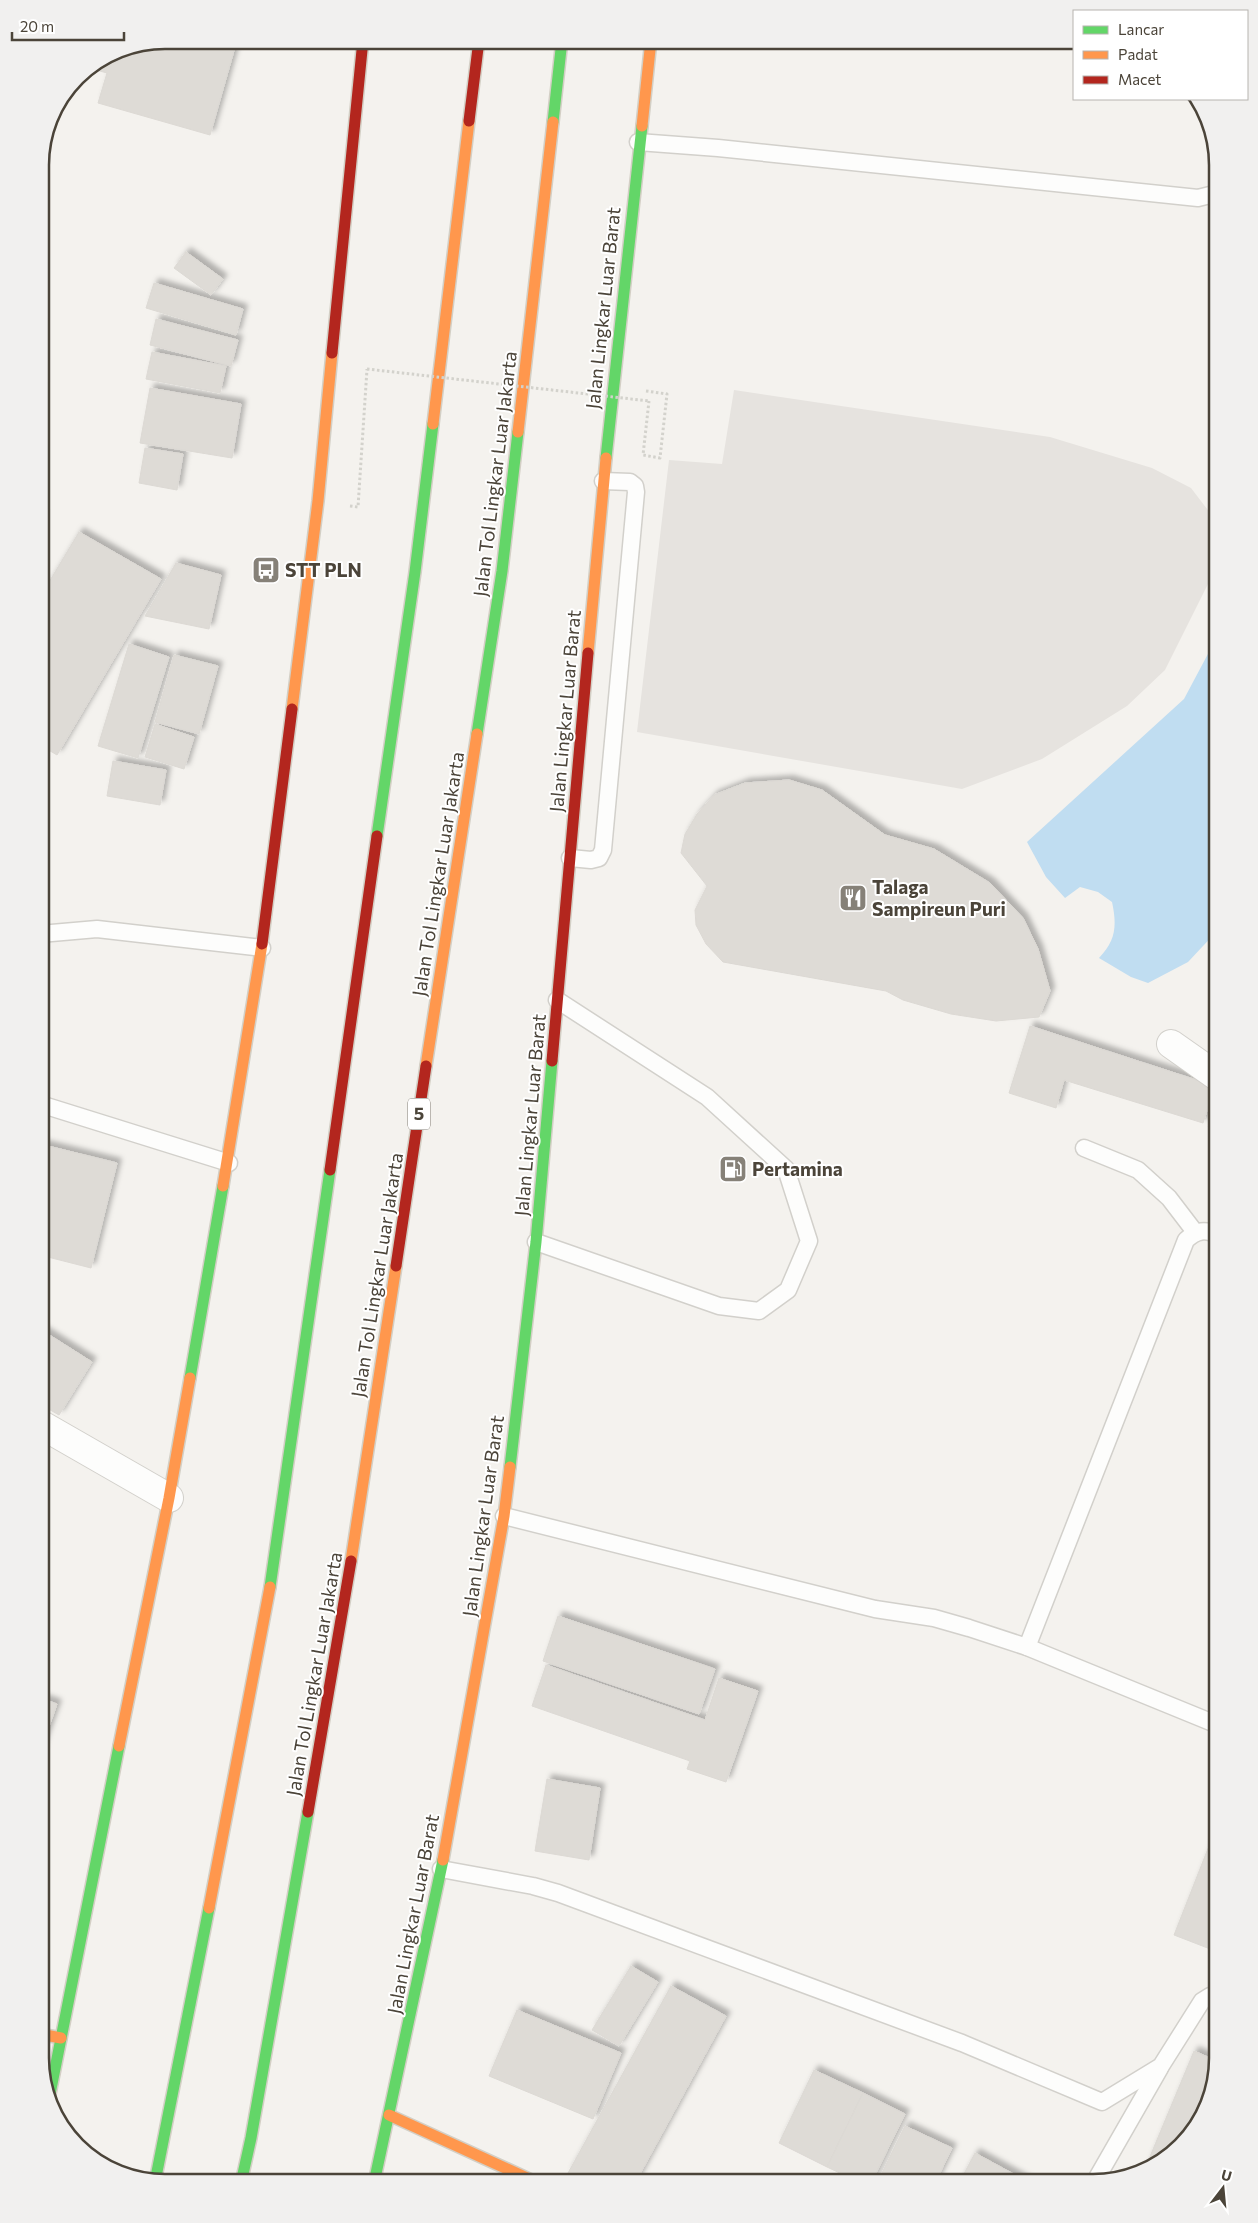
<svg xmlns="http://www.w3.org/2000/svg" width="1258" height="2223" font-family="Commissioner,sans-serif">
  <defs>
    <filter id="shadow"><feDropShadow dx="4.5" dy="-4.5" stdDeviation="2.5" flood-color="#0004"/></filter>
  </defs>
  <rect width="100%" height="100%" fill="#f4f2ee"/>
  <polygon fill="#e6e3df" points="734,390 1050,437 1152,468 1191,488 1217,522 1218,564 1165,670 1127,706 1042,759 962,789 637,732 669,460 722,464"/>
  <path fill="#c0ddf1" d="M1218,635V930L1188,962L1148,983L1131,977L1099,958C1116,941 1117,925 1112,902L1098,892L1080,887L1065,898L1046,877L1027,842L1184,699Z"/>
  <g fill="#dedbd6" stroke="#dcd9d4" filter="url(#shadow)">
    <polygon points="165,40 237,40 210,135 98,103 107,73 89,68 117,49"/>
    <polygon points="186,252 223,279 211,295 174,268"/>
    <polygon points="154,283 243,309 236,335 146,308"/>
    <polygon points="156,319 238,340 231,366 150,345"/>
    <polygon points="152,352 226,366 220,393 146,379"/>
    <polygon points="150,388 241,404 232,458 140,443"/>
    <polygon points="145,448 183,454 177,490 139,483"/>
    <polygon points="79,532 161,579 57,755 40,745 40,597"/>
    <polygon points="176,563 221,575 209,629 145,616"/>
    <polygon points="129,644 169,657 138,758 98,746"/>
    <polygon points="174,655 218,666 199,734 155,722"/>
    <polygon points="155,724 194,737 184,769 145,757"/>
    <polygon points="113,761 166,770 160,805 107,796"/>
    <polygon points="789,780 822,790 885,835 934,849 990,883 1023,918 1038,949 1050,991 1039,1017 996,1021 951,1014 903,1000 886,991 723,962 706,944 696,925 695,910 707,886 681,853 685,834 697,814 714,795 745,783"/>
    <polygon points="1030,1026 1215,1086 1203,1123 1064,1080 1056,1108 1009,1093"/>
    <polygon points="1218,1112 1218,1133 1208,1127"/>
    <polygon points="40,1144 117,1163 91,1268 40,1255"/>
    <polygon points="40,1329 92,1362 59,1415 40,1404"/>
    <polygon points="558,1616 715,1669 699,1714 543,1661"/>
    <polygon points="546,1665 705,1720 719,1678 758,1691 726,1782 687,1769 690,1761 532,1706"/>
    <polygon points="40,1698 57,1704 40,1752"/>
    <polygon points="547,1779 600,1788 589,1860 535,1851"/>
    <polygon points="1218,1823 1218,1952 1174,1935"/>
    <polygon points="631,1966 658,1982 619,2046 592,2030"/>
    <polygon points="671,1986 726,2016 635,2183 587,2183 568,2173"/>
    <polygon points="517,2010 621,2053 593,2119 489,2076"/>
    <polygon points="1194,2051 1217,2061 1197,2127 1148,2170 1144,2171"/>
    <polygon points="814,2070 863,2093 827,2167 779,2143"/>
    <polygon points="863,2093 905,2114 871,2183 861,2183 827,2167"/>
    <polygon points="905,2126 952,2148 935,2183 877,2183"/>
    <polygon points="975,2153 1030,2183 959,2183"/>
  </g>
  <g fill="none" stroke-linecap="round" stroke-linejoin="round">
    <defs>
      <g id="lane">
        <polyline points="638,142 718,148 1198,198 1218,193"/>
        <polyline points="570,858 591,860 599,858 603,850 636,492 635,486 630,482 603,481"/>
        <polyline points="40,934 97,929 262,948"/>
        <polyline points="40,1104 229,1163"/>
        <polyline points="1084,1148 1138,1170 1169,1198 1195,1232"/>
        <polyline points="536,1242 719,1306 759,1311 788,1290 809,1241 786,1169 707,1097 557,1000"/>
        <polyline points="504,1516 875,1609 934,1618 969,1628 1027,1647 1218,1725"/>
        <path d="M1027,1647L1186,1240C1197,1230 1205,1229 1218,1235"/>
        <polyline points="441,1869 533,1886 558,1893 962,2043 1102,2102 1161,2066 1202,2001 1210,1996 1218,1995"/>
        <polyline points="1094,2183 1160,2068"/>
      </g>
      <g id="street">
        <polyline points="1171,1044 1218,1077"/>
        <polyline points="40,1424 169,1498"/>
      </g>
      <g id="fast">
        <polyline points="553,122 562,40"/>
        <polyline points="606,458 642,126"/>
        <polyline points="477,734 502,571 518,432"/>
        <polyline points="377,836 415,572 433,424"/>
        <polyline points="190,1378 223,1186"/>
        <polyline points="510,1467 536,1242 552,1061"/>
        <polyline points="270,1587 330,1170"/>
        <polyline points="49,2099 119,1746"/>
        <polyline points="155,2182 209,1908"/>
        <polyline points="241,2183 251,2138 308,1812"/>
        <polyline points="374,2183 443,1860"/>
      </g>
      <g id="slow">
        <polyline points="642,126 651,40"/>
        <polyline points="433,424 469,121"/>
        <polyline points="518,432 553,122"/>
        <polyline points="588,653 606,458"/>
        <polyline points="292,709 318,501 332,353"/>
        <polyline points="426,1066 477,734"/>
        <polyline points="223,1186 262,944"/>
        <polyline points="351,1561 396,1266"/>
        <polyline points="119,1746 169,1498 190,1378"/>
        <polyline points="443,1860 504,1516 510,1467"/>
        <polyline points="209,1908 270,1587"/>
        <polyline points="40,2034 61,2038"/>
        <polyline points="389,2115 538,2183"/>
      </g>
      <g id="jam">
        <polyline points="469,121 479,40"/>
        <polyline points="332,353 363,40"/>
        <polyline points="262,944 292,709"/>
        <polyline points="552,1061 588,653"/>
        <polyline points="330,1170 377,836"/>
        <polyline points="396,1266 426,1066"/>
        <polyline points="308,1812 351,1561"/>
      </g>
    </defs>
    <use href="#lane" stroke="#d2d0cb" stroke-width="19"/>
    <use href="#street" stroke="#d2d0cb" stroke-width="30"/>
    <use href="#fast" stroke="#d3cfc5" stroke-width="14"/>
    <use href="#slow" stroke="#d3cfc5" stroke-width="14"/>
    <use href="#jam" stroke="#d3cfc5" stroke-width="14"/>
    <g stroke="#d3d2cc" stroke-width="3" stroke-dasharray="2.5 2.5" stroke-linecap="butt">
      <polyline points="646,391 667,394 660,458 643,455 649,401"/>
      <polyline points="350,506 358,507 367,369"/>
    </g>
    <use href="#lane" stroke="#fdfdfc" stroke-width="16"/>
    <use href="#street" stroke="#fdfdfc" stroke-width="28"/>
    <use href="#fast" stroke="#63d668" stroke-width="11"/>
    <use href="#slow" stroke="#ff974d" stroke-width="11"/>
    <use href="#jam" stroke="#b3261e" stroke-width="11"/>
    <polyline stroke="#d3d2cc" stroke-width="3" stroke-dasharray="2.5 2.5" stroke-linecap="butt" points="367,369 649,401"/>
  </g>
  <defs>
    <symbol id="bus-square" viewBox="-11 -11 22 22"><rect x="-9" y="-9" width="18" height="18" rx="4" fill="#868178" stroke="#fff"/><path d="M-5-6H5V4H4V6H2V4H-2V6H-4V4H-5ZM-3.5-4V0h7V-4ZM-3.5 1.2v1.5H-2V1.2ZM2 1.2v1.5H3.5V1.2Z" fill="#fff"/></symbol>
    <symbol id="restaurant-square" viewBox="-11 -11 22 22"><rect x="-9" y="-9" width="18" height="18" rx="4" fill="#868178" stroke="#fff"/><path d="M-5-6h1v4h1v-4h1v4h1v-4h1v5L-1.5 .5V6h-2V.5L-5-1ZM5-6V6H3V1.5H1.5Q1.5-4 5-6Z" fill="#fff"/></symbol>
    <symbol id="fuel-square" viewBox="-11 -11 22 22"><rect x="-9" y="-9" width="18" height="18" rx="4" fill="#868178" stroke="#fff"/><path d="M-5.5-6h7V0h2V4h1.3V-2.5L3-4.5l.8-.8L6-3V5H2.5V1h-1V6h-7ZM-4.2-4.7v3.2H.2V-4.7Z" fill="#fff"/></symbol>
  </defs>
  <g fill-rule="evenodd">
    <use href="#bus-square" x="250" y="554" width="32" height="32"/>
    <use href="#restaurant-square" x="837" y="882" width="32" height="32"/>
    <use href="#fuel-square" x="717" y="1153" width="32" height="32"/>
  </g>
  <g text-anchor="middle" stroke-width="4" stroke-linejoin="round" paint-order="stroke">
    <rect fill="#fff" stroke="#817c74" stroke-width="1" x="408" y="1098.5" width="22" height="31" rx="4"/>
    <g font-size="18" font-weight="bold" fill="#4b4439">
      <text x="419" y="1120">5</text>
    </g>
    <g font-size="19" fill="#4b4439" stroke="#fff">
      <text transform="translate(603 308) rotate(-84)" y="7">Jalan Lingkar Luar Barat</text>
      <text transform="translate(495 474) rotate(-83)" y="7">Jalan Tol Lingkar Luar Jakarta</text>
      <text transform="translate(565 711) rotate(-85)" y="7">Jalan Lingkar Luar Barat</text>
      <text transform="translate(438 874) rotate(-81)" y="7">Jalan Tol Lingkar Luar Jakarta</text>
      <text transform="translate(530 1115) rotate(-85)" y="7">Jalan Lingkar Luar Barat</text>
      <text transform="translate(377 1275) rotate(-81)" y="7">Jalan Tol Lingkar Luar Jakarta</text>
      <text transform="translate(483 1516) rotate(-82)" y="7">Jalan Lingkar Luar Barat</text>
      <text transform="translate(314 1674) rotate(-80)" y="7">Jalan Tol Lingkar Luar Jakarta</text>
      <text transform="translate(413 1914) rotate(-79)" y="7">Jalan Lingkar Luar Barat</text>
    </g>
    <g font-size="19" font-weight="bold" fill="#4b4439" stroke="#fff" text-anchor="start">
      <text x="285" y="577">STT PLN</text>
      <text x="872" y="894">Talaga<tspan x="872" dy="22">Sampireun Puri</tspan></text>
      <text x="752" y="1176">Pertamina</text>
    </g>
  </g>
  <path d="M0 0H1258V2223H0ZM165 49H1093A116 116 0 0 1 1209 165V2058A116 116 0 0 1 1093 2174H165A116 116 0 0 1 49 2058V165A116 116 0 0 1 165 49Z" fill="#f1f0ef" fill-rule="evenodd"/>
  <path fill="none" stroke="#4b4439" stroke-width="2.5" d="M165 49H1093A116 116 0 0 1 1209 165V2058A116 116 0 0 1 1093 2174H165A116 116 0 0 1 49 2058V165A116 116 0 0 1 165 49Z"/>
  <rect x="1073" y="10" width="175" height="90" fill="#ffffff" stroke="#b7b4b0"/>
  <rect x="1083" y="26" width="25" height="8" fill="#63d668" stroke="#b7b4b0"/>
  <text x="1118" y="35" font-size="15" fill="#4b4439">Lancar</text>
  <rect x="1083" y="51" width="25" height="8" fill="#ff974d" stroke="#b7b4b0"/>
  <text x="1118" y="60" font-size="15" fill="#4b4439">Padat</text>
  <rect x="1083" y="76" width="25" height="8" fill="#b3261e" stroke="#b7b4b0"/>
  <text x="1118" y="85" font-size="15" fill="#4b4439">Macet</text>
  <g transform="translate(1223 2188) rotate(16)" stroke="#ffffff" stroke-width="4" paint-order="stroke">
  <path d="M0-4L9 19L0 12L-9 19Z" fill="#4b4439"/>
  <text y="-8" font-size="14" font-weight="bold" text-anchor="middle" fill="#4b4439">U</text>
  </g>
  <path d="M12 32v8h112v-8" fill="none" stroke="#4b4439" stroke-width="2.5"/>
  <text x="20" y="32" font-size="15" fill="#4b4439" stroke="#ffffff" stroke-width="4" paint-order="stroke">20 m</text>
</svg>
